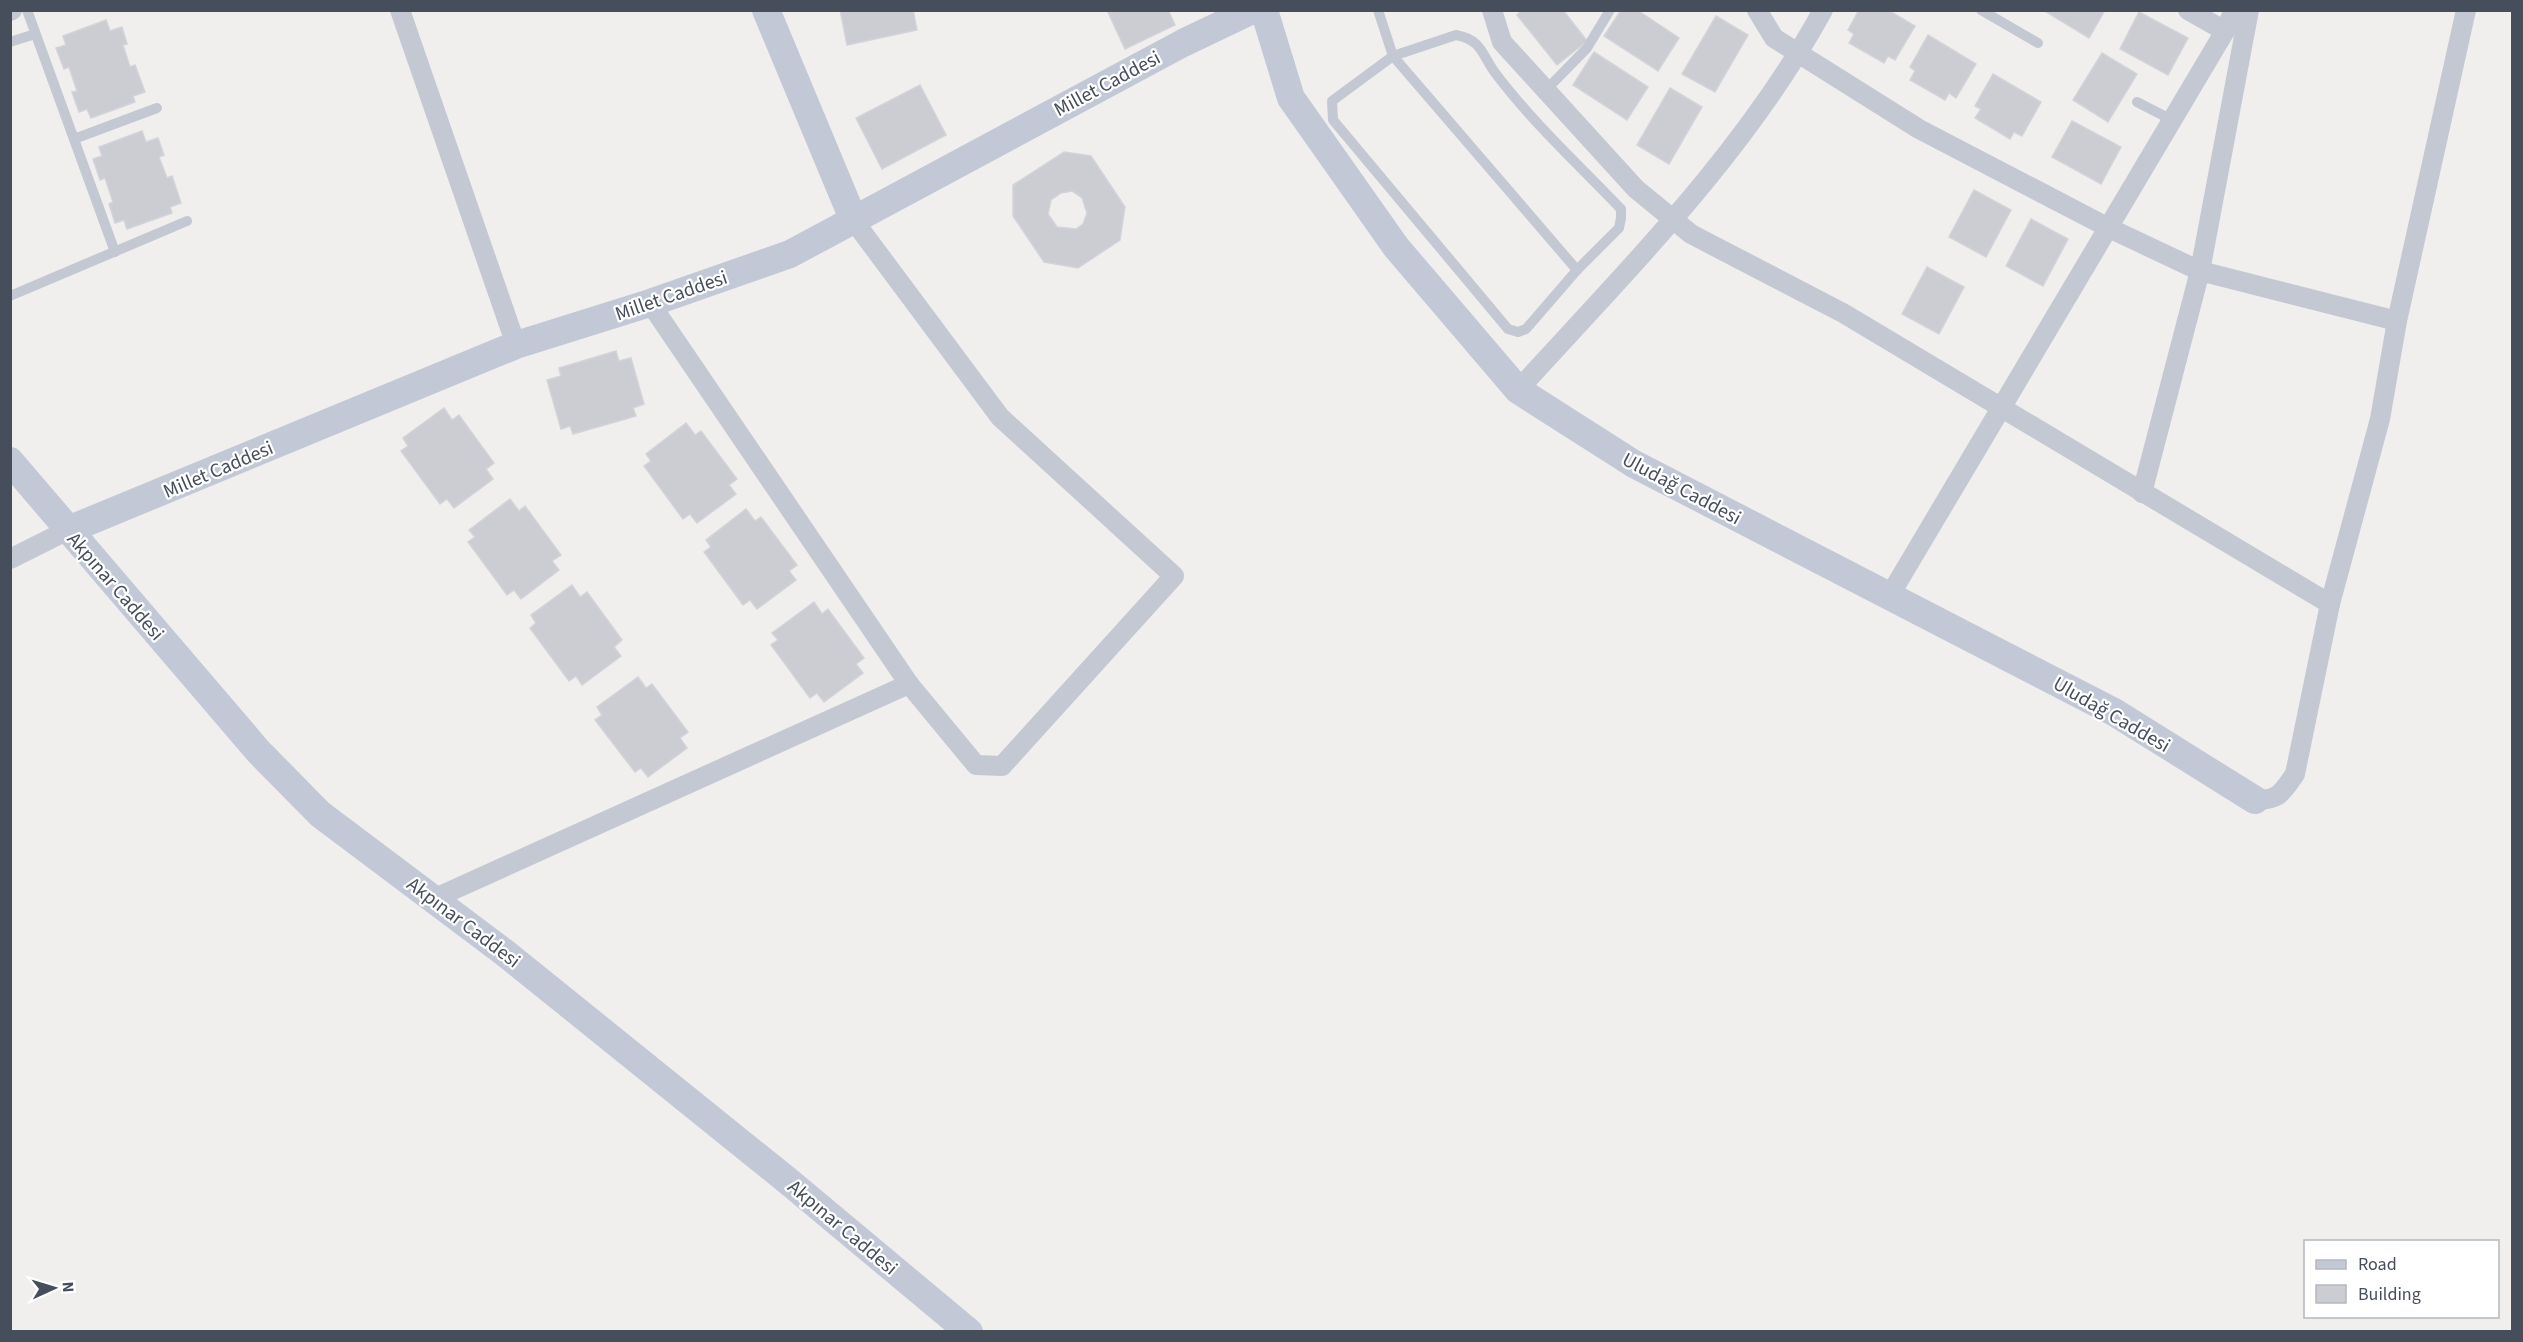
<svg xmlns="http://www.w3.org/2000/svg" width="2523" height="1342" font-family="'Source Sans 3',sans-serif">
  <rect width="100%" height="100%" fill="#f1efee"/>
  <g fill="#cbcdd3" stroke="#d3d3da" stroke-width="1.5" fill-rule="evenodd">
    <polygon points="840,10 913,10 917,30 847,45"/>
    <polygon points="1107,10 1168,10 1175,25 1125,49"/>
    <polygon points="1522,10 1563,10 1587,41 1557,65 1517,15"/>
    <polygon points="1621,10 1637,10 1679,38 1658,71 1604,36"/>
    <polygon points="1859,10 1888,10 1915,26 1895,60 1888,56 1884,63 1849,43 1854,34 1848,30"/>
    <polygon points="2043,10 2105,10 2089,38"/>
    <polygon points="2139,12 2188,38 2168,75 2120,49"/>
    <polygon points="1716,16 1748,35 1715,92 1682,74"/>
    <polygon points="106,20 110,31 122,27 127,44 123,45 130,67 135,65 145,92 133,96 135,102 91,118 87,109 79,112 72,92 77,91 69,67 64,69 56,48 66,45 63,36"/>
    <polygon points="1928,35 1976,64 1956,98 1949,93 1945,100 1910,80 1915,71 1910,67"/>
    <polygon points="1594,52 1648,87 1627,120 1573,85"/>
    <polygon points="2102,53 2137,74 2108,122 2073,100"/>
    <polygon points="1993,74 2041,102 2022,136 2014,132 2010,139 1975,118 1981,109 1975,106"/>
    <polygon points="920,85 946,135 882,169 856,118"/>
    <polygon points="1670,88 1702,107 1669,164 1637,145"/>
    <polygon points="2072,121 2121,147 2101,184 2052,157"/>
    <polygon points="142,131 146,142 158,138 164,155 159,157 167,178 172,176 181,203 170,207 172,213 127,229 124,220 115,223 109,204 113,202 105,178 100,180 93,159 102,156 99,147"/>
    <path d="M1064,152L1091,156L1125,207L1120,240L1078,268L1044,262L1013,216V185ZM1072,191L1082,198L1087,213L1083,224L1076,229L1057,227L1048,214L1051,200L1061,193Z"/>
    <polygon points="1974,190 2011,210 1986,257 1949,237"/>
    <polygon points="2031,219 2068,239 2043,286 2006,266"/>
    <polygon points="1927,267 1964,287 1939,334 1902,314"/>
    <polygon points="616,351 619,361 631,358 644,404 633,408 636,416 573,434 570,426 561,429 547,380 561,376 559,368"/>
    <polygon points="444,408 452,420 459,415 494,463 486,469 493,479 454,508 447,499 440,504 401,451 408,446 403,438"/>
    <polygon points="686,423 695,435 701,431 737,479 729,485 736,494 697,523 690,514 683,519 644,466 651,461 646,454"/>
    <polygon points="510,499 519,511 525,506 561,555 552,561 559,570 521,599 514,590 507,595 468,542 475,537 469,530"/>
    <polygon points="746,509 755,521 761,517 797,565 789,571 796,580 757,609 750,600 743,605 704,552 711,547 706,540"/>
    <polygon points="572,585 580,597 587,592 622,640 614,647 621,656 582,685 576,676 569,681 530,628 536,623 531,615"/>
    <polygon points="814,602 822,614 828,609 864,658 856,664 863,673 824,702 817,693 810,698 771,645 778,640 772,633"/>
    <polygon points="638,677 646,688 652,684 688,732 680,738 687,748 648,777 641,768 635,772 595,720 602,715 597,707"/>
  </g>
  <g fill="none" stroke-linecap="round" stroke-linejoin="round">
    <g stroke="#c3c8d3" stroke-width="10">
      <polyline points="27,10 115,252"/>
      <polyline points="1378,10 1393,56 1577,270"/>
      <polyline points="1981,10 2038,43"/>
      <path d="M1456,35C1483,40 1482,56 1496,74C1533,123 1579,165 1621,209V218L1619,228L1577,270L1526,329L1518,332L1508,329L1333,120L1332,101L1393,56Z"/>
      <polyline points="10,42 35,34"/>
      <polyline points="1546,90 1587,48 1610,10"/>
      <polyline points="2137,102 2172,120"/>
      <polyline points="74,139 157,108"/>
      <polyline points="10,296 187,221"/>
    </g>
    <g stroke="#c3c8d3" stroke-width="20">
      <polyline points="400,10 516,345"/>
      <polyline points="1492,10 1502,42 1636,189 1691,234 1843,313 2330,604"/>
      <polyline points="1757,10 1774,38 1919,129 2109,228 2200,271 2397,321"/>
      <polyline points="2188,10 2225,31"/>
      <polyline points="10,11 12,10"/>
      <polyline points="650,303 909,684 976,765 1002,766 1174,576 1000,417 854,221"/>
      <path d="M1518,390C1627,270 1745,153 1823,10"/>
      <polyline points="2142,493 2200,271 2249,10"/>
      <polyline points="10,559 68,530"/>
      <polyline points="1890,595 2225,31 2234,10"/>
      <path d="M2255,800C2279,800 2282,793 2295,774L2330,604L2380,419L2397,321L2466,10"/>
      <polyline points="433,899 909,684"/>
    </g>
    <g stroke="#c2c8d6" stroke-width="28">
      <polyline points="766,10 854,221"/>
      <polyline points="1264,10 1291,98 1396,247 1518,390 1634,464 2114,712 2255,800"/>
      <polyline points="10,461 258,751 320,814 505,953 788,1181 969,1332"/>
      <polyline points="68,530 516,345 650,303 790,254 1183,43 1252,10"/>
    </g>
  </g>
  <g text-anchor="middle" stroke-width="4.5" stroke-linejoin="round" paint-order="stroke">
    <g font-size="20" fill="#474e5b" stroke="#fff">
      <text transform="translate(1107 83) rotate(-28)" y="7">Millet Caddesi</text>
      <text transform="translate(671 295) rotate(-19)" y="7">Millet Caddesi</text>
      <text transform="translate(218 469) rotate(-23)" y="7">Millet Caddesi</text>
      <text transform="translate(1682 488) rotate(28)" y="7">Uludağ Caddesi</text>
      <text transform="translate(116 586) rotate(49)" y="7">Akpınar Caddesi</text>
      <text transform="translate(2112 714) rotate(30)" y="7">Uludağ Caddesi</text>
      <text transform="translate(464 922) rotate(37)" y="7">Akpınar Caddesi</text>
      <text transform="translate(843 1227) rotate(40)" y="7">Akpınar Caddesi</text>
    </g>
  </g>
  <rect width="2523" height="1342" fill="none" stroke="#474e5b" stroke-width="24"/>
  <rect x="2304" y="1240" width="195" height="78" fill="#ffffff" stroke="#b5b8bd" stroke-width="1.5"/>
  <rect x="2316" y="1260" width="30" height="9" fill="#c2c8d6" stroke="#b5b8bd" stroke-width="1.5"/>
  <text x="2358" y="1270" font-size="18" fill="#474e5b">Road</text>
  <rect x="2316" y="1285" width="30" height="18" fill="#cbcdd3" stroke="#b5b8bd" stroke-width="1.5"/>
  <text x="2358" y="1300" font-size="18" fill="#474e5b">Building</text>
  <g transform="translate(54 1288) rotate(86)" stroke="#ffffff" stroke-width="4.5" paint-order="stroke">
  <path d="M0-4.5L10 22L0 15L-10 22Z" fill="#474e5b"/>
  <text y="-9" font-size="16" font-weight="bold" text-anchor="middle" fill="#474e5b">N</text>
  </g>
</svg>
